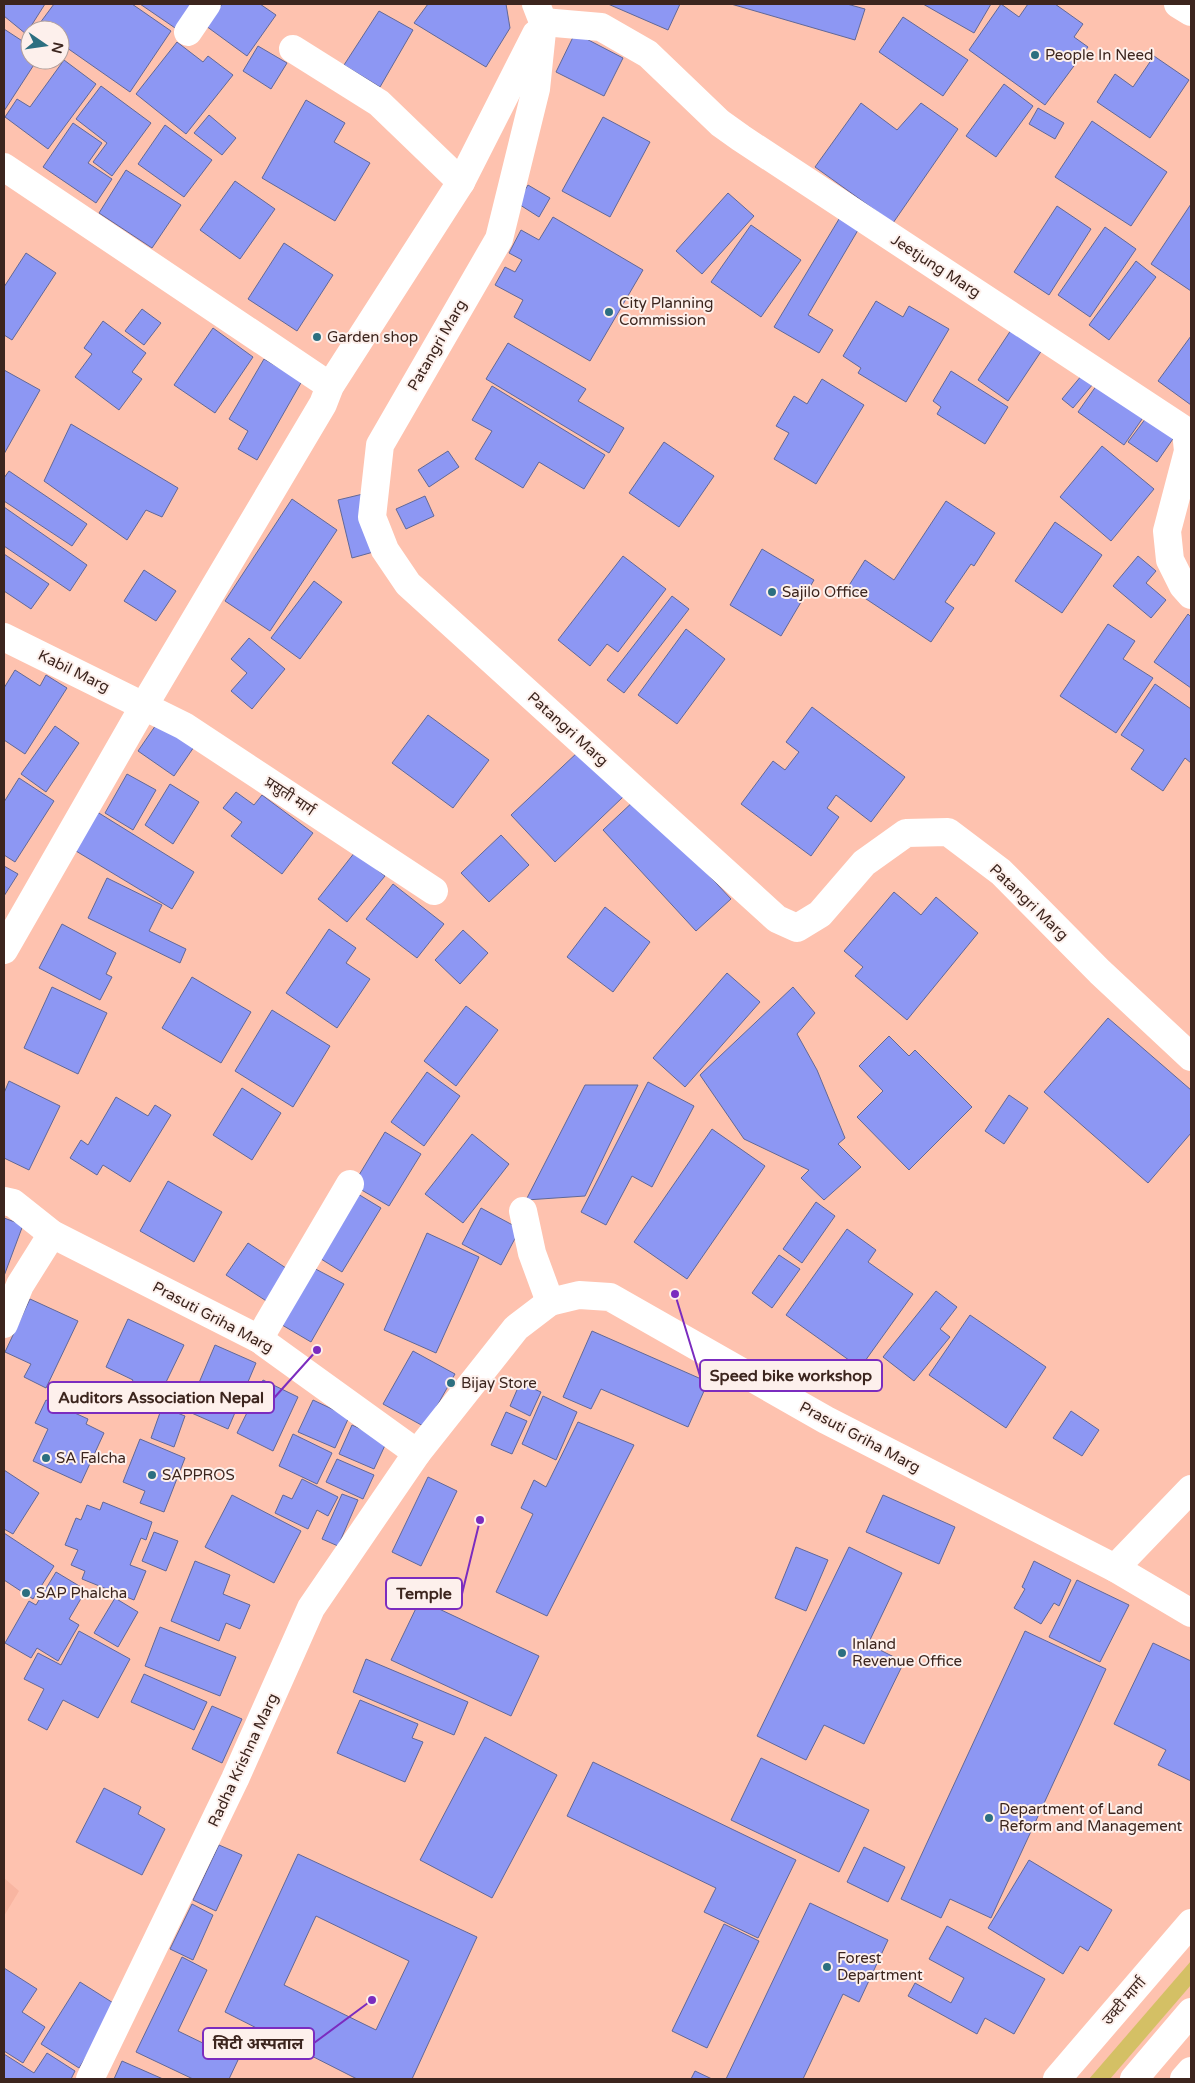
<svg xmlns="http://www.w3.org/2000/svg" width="1195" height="2083" font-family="'Varela Round','Noto Sans Devanagari',sans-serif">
  <rect width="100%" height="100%" fill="#fec2af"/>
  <polygon fill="#f8b5a1" points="4,1878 19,1891 4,1916"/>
  <polygon fill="#d4c065" points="1191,1961 1191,1985 1110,2079 1089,2079"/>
  <g fill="#8d97f3" stroke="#616897" fill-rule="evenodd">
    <polygon points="4,4 45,4 26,34 4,16"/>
    <polygon points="54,4 132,4 171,31 130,92 60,43 60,30 41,30 37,27"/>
    <polygon points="140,4 196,4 178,30"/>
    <polygon points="222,4 260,4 276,15 247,56 206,26"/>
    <polygon points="428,4 506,4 510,28 486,67 414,23"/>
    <polygon points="608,4 680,4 668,30"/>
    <polygon points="731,4 847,4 865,9 855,40"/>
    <polygon points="923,4 991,4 974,33"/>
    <polygon points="1001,4 1019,17 1028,4 1055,4 1083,24 1074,37 1088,47 1045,105 969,50"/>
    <polygon points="379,11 413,30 380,87 344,65"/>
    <polygon points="903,17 968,60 943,96 879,52"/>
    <polygon points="4,29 30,46 30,60 37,60 4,111"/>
    <polygon points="575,33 623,58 604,96 556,72"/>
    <polygon points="177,42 203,62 208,56 233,75 186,134 136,94"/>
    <polygon points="258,46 287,63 271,89 243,71"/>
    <polygon points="1154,56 1189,80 1150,138 1097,102 1115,74 1133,87"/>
    <polygon points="64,60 96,84 48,149 5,117 17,99 30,107"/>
    <polygon points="1004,84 1033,106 996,157 966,136"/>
    <polygon points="101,86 151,123 112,176 93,162 107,143 76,119"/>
    <polygon points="306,100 345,123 334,142 370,163 335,221 262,178"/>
    <polygon points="861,103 897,130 921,103 958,129 893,223 815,167"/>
    <polygon points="1038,108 1064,123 1055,139 1029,124"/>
    <polygon points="209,115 236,138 222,155 194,133"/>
    <polygon points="603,117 650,142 610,217 562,191"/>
    <polygon points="1092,121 1167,172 1131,226 1055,177"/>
    <polygon points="73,123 102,143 88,163 112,179 96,203 43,167"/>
    <polygon points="165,125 212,160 184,197 138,164"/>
    <polygon points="126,170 181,205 152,248 99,213"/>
    <polygon points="235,181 275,209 240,259 200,230"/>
    <polygon points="528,185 550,198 539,217 517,203"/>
    <polygon points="728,193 754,216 702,274 676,251"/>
    <polygon points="1191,204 1191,291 1151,264"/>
    <polygon points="1057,206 1091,229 1049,295 1014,272"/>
    <polygon points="842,214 861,225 808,315 833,330 819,353 774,327"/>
    <polygon points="553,217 643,270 590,361 514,317 523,300 495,285 505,267 515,272 522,260 509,253 521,230 539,240"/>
    <polygon points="751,225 801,260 761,317 711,282"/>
    <polygon points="1105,227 1136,249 1090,317 1058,295"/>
    <polygon points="284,243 333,275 297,331 248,299"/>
    <polygon points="26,253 56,273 12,340 4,335 4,287"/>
    <polygon points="1136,261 1156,277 1109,340 1089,325"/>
    <polygon points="876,301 903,317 909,306 949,329 906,402 858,373 861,368 843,356"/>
    <polygon points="142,309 161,323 144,345 125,331"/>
    <polygon points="103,321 146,353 132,372 142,379 119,410 75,377 92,354 84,348"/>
    <polygon points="213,328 253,357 215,413 174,385"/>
    <polygon points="1011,330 1042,350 1008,401 978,380"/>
    <polygon points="1191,336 1191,405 1158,381"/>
    <polygon points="508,343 586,389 578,401 624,428 609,453 486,379"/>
    <polygon points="264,359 302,381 257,460 238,449 248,431 229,419"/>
    <polygon points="1087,369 1098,378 1073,408 1062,399"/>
    <polygon points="4,370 40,390 4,454"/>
    <polygon points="951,371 1008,407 985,444 937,414 941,407 933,401"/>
    <polygon points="822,379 864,405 816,484 774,459 789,433 776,426 794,396 807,404"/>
    <polygon points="1101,379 1147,412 1124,445 1078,412"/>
    <polygon points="492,386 605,455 584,489 539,462 523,488 475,459 492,431 472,420"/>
    <polygon points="1149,414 1177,433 1157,462 1128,442"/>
    <polygon points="71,424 178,488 162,517 146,510 127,540 44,481"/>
    <polygon points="664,442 714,476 679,527 629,493"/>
    <polygon points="1102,446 1154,489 1111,541 1060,497"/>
    <polygon points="448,451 459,467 429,487 418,470"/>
    <polygon points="9,471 87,524 72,546 4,501 4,478"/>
    <polygon points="363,494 377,551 352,558 338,500"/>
    <polygon points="425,496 434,516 406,529 396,509"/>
    <polygon points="292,499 337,530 270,631 225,601"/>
    <polygon points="946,501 995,533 974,566 971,564 945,602 954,608 931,642 848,587 865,560 894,580"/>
    <polygon points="4,507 87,565 70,591 4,546"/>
    <polygon points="1055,522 1102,555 1062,613 1015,581"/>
    <polygon points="762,549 814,580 781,636 730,605"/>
    <polygon points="4,554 49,584 31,609 4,591"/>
    <polygon points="623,556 666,589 618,652 607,644 590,666 558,640"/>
    <polygon points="1138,556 1156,571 1146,583 1166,600 1151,618 1113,586"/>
    <polygon points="144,570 176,591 156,621 124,601"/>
    <polygon points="314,581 342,602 300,659 271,638"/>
    <polygon points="672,596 689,609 624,693 607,680"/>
    <polygon points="1188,614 1191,617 1191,688 1154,662"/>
    <polygon points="1108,624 1135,641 1123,659 1153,678 1116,733 1060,696"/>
    <polygon points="686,629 725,659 677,724 638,695"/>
    <polygon points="249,638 285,669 252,709 231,691 247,673 231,659"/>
    <polygon points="15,670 40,686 46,675 67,688 25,754 4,740 4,688"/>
    <polygon points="1155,684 1191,709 1191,763 1185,758 1163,791 1131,769 1144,750 1121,735"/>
    <polygon points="812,707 905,777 871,822 836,795 827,808 839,817 811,856 741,804 773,761 785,770 799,752 786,742"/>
    <polygon points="428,715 489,760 453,808 392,763"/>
    <polygon points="160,719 196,744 174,776 138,751"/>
    <polygon points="55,726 79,743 46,792 21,774"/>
    <polygon points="579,751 623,797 555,862 511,815"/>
    <polygon points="127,774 156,790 133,830 105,813"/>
    <polygon points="19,778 54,801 15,862 4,855 4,802"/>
    <polygon points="170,784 199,802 173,844 145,825"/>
    <polygon points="236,792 254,805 262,795 313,833 282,874 231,836 242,822 223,808"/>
    <polygon points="637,798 731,899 696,931 603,830"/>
    <polygon points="94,810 194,872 172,909 71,848"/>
    <polygon points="501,835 529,865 489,902 461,873"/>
    <polygon points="355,852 385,876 347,922 318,899"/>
    <polygon points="4,866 18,874 4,896"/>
    <polygon points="107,878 162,905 149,931 186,949 180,963 88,918"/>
    <polygon points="393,884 444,924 417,958 366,919"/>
    <polygon points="894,892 921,915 936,897 978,933 907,1020 855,976 863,967 844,951"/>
    <polygon points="605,907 650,942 613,992 567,957"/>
    <polygon points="62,924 116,953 106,974 112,977 100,1000 39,968"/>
    <polygon points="329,929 356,948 346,963 370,979 337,1028 286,993"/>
    <polygon points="463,930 488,953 460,984 435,960"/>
    <polygon points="727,973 760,1002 685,1087 653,1058"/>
    <polygon points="192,977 251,1012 221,1063 162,1028"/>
    <polygon points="52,987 107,1013 78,1074 24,1048"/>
    <polygon points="793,987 815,1013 797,1034 817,1070 845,1138 838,1144 861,1167 824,1200 801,1178 809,1170 744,1139 700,1075"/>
    <polygon points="466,1006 498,1030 456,1086 424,1061"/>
    <polygon points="272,1010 330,1046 293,1107 235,1071"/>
    <polygon points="1108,1018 1191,1090 1191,1133 1148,1183 1044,1092"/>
    <polygon points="889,1036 909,1056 915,1050 972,1107 909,1170 857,1117 883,1091 859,1066"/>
    <polygon points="427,1072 460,1096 424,1146 391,1122"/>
    <polygon points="9,1081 60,1106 29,1170 4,1158 4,1093"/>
    <polygon points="648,1082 694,1106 652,1187 632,1176 606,1225 581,1212"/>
    <polygon points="585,1085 638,1085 585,1196 526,1200"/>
    <polygon points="242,1088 281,1113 252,1160 213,1135"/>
    <polygon points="1009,1095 1028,1108 1004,1144 985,1131"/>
    <polygon points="116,1097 148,1116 155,1105 171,1115 130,1182 103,1165 97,1175 70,1158 81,1140 88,1145"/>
    <polygon points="712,1129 765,1166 687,1279 634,1242"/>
    <polygon points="385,1132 421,1154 389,1206 353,1185"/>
    <polygon points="472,1134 509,1164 463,1223 425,1194"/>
    <polygon points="168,1181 222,1212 194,1262 140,1231"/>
    <polygon points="353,1191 381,1208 342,1272 313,1254"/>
    <polygon points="816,1202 835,1216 802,1263 783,1249"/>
    <polygon points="481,1208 520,1229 501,1265 462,1244"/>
    <polygon points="4,1218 23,1225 4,1276"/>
    <polygon points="847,1229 876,1250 868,1262 913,1294 860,1368 786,1315"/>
    <polygon points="427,1233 479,1257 436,1353 384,1330"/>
    <polygon points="248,1243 292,1272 271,1304 226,1275"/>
    <polygon points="779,1255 800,1269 772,1308 752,1293"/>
    <polygon points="308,1265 344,1284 311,1342 277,1322"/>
    <polygon points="936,1291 957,1307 940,1329 950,1337 914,1381 883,1357"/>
    <polygon points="30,1299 78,1321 46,1388 24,1377 31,1364 5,1352"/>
    <polygon points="970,1315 1046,1367 1006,1428 929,1375"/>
    <polygon points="128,1319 184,1345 153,1409 125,1396 133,1380 106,1367"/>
    <polygon points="592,1331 708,1382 688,1427 601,1389 591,1409 563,1397"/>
    <polygon points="215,1345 256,1363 228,1429 187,1411"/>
    <polygon points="413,1351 455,1374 425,1427 383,1404"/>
    <polygon points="263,1380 298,1397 273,1451 237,1433"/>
    <polygon points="520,1383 541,1392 530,1416 510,1406"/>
    <polygon points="543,1396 577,1412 556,1460 522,1444"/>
    <polygon points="46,1400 88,1419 86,1424 104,1433 81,1483 33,1461 48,1429 35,1423"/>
    <polygon points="313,1400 349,1417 335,1448 298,1432"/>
    <polygon points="162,1407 185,1416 174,1447 151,1438"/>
    <polygon points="1071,1411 1099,1430 1082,1456 1053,1438"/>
    <polygon points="506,1412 527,1421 512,1454 491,1445"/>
    <polygon points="578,1422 634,1445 547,1616 496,1592 533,1514 521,1508 534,1480 546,1487"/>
    <polygon points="352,1425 387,1441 374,1469 339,1454"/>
    <polygon points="293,1434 332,1453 317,1484 279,1466"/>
    <polygon points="140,1439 185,1458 164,1512 140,1503 145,1491 123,1482"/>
    <polygon points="337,1459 374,1475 363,1499 326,1482"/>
    <polygon points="4,1470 39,1493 13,1534 4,1529"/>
    <polygon points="428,1477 457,1491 421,1566 392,1552"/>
    <polygon points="302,1479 338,1497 328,1516 317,1510 308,1529 275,1513 283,1495 292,1499"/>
    <polygon points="342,1494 358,1500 338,1546 322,1539"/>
    <polygon points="232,1495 301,1531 274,1583 205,1547"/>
    <polygon points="883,1495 955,1527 939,1564 866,1532"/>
    <polygon points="103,1502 152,1522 146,1540 141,1538 130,1565 146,1571 134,1600 82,1579 85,1571 71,1565 78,1550 65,1545 76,1518 81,1520 87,1505 100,1510"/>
    <polygon points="154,1532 178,1541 166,1571 142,1561"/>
    <polygon points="4,1533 54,1566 33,1599 4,1580"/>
    <polygon points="796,1547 828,1560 806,1611 775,1598"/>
    <polygon points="849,1547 902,1573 868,1644 904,1662 864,1744 824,1725 806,1760 757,1736"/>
    <polygon points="195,1561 230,1575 223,1594 250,1605 240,1629 226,1623 219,1641 171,1621"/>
    <polygon points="1034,1561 1071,1580 1059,1606 1054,1603 1041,1624 1014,1608 1025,1589 1022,1587"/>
    <polygon points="56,1572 86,1590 69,1619 79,1625 58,1661 37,1648 31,1658 5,1643 29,1601 36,1605"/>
    <polygon points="1077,1580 1129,1605 1100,1662 1049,1637"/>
    <polygon points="115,1598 138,1612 118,1647 94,1633"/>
    <polygon points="420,1600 539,1656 511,1716 391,1660"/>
    <polygon points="160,1627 236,1657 220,1696 145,1666"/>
    <polygon points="79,1631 130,1659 98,1718 63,1700 47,1730 28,1720 44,1689 24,1679 38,1653 61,1665"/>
    <polygon points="1025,1631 1106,1669 991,1918 950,1899 941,1918 901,1899"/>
    <polygon points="1153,1643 1191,1661 1191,1781 1158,1765 1166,1750 1114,1724"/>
    <polygon points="366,1659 468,1702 454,1735 353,1692"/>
    <polygon points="144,1674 207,1702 194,1730 131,1702"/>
    <polygon points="360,1700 418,1724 412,1738 423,1742 405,1782 337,1753"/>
    <polygon points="212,1706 242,1719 222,1763 192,1749"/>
    <polygon points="485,1737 557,1775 492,1898 420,1860"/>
    <polygon points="761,1758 869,1810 839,1872 731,1820"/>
    <polygon points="593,1762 796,1860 758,1938 704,1912 716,1888 567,1816"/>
    <polygon points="104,1788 141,1807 138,1814 165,1829 142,1875 76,1842"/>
    <polygon points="219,1845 242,1855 216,1911 193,1900"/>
    <polygon points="864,1847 905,1867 888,1902 847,1882"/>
    <path d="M298,1854L477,1937L412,2079H357L225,2012ZM316,1916L409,1961L376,2030L284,1985Z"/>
    <polygon points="1029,1860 1112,1910 1088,1951 1080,1946 1063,1974 988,1928"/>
    <polygon points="810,1903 888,1940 859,2002 843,1994 803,2079 726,2079"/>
    <polygon points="192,1904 213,1915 193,1960 170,1949"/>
    <polygon points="724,1924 759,1941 707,2048 672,2031"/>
    <polygon points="947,1926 1045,1979 1014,2034 985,2018 977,2034 908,1996 915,1983 951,2003 964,1978 929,1959"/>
    <polygon points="182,1957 207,1970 178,2031 238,2060 229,2079 193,2079 136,2052"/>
    <polygon points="4,1968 37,1989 22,2012 45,2027 23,2063 4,2051"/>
    <polygon points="80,1982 118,2006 79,2068 41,2044"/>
    <polygon points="47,2053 75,2071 71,2079 4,2079 4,2054 34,2073"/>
    <polygon points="122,2061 163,2079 114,2079"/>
    <polygon points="695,2071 712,2079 691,2079"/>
  </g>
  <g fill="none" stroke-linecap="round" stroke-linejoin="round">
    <g stroke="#fff" stroke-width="28">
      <polyline points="536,4 543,22 536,89 499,239 380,445 372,517 385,550 408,584 777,919 797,928 820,914 864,863 906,833 948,832 1001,872 1100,972 1191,1057"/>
      <polyline points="1178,4 1191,12"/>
      <polyline points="543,22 601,27 648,54 720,123 741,138 1186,431 1188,451 1167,531 1170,560 1183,586 1191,595"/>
      <polyline points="188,32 207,4"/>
      <polyline points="293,49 379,103 461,182"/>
      <polyline points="4,167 330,386"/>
      <polyline points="4,637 184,726 434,891"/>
      <polyline points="4,950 145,704 323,404 330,386 461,182 536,34"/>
      <polyline points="4,1201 13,1203 52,1234 259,1339 417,1453"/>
      <polyline points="523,1211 532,1253 550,1302"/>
      <polyline points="4,1324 20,1285 52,1234"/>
      <polyline points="259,1339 350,1184"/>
      <polyline points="1115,1568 1191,1489"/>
      <polyline points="90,2079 235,1779 311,1608 417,1453 516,1328 550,1302 579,1295 610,1297 826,1420 1115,1568 1191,1613"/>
      <polyline points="1057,2079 1191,1923"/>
    </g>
    <g stroke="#fff" stroke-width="28">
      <polyline points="1134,2079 1191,2012"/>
      <polyline points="1184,2079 1191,2071"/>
    </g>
  </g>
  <g fill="#2c6f80" stroke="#fdf0ec" stroke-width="2">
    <circle cx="1035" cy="55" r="5"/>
    <circle cx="609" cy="312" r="5"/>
    <circle cx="317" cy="337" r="5"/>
    <circle cx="772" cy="592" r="5"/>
    <circle cx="451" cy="1383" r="5"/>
    <circle cx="46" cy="1458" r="5"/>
    <circle cx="152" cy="1475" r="5"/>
    <circle cx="26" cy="1593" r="5"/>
    <circle cx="842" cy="1653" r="5"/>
    <circle cx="989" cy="1818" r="5"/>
    <circle cx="827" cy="1967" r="5"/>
  </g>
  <g text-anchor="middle" stroke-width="4" stroke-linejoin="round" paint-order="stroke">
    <g font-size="15" fill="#3c251e" stroke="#fdf0ec" text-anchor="start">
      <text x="1045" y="60">People In Need</text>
      <text x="619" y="308">City Planning<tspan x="619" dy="17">Commission</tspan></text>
      <text x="327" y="342">Garden shop</text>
      <text x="782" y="597">Sajilo Office</text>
      <text x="461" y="1388">Bijay Store</text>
      <text x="56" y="1463">SA Falcha</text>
      <text x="162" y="1480">SAPPROS</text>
      <text x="36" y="1598">SAP Phalcha</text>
      <text x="852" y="1649">Inland<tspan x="852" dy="17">Revenue Office</tspan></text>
      <text x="999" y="1814">Department of Land<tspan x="999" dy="17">Reform and Management</tspan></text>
      <text x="837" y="1963">Forest<tspan x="837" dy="17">Department</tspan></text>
    </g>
    <g font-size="15" fill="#3c251e" stroke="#fdf0ec">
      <text transform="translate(936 266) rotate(33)" y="5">Jeetjung Marg</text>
      <text transform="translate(437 345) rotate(-60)" y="5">Patangri Marg</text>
      <text transform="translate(74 671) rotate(26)" y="5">Kabil Marg</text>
      <text transform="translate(568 729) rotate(42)" y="5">Patangri Marg</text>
      <text transform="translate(290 796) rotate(34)" y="5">प्रसुती मार्ग</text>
      <text transform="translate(1029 902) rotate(44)" y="5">Patangri Marg</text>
      <text transform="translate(213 1317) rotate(28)" y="5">Prasuti Griha Marg</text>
      <text transform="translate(860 1437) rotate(28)" y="5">Prasuti Griha Marg</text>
      <text transform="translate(243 1760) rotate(-65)" y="5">Radha Krishna Marg</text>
      <text transform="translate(1124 2001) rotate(-49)" y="5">उक्टी मार्गा</text>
    </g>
  </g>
  <path fill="none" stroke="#7b2cbf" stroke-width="2" d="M675 1294L700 1376M317 1350L274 1398M480 1520L462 1594M372 2000L314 2043"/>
  <g fill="#7b2cbf" stroke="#fdf0ec" stroke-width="2">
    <circle cx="675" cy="1294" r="5"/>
    <circle cx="317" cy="1350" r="5"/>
    <circle cx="480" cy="1520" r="5"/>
    <circle cx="372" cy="2000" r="5"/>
  </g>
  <g fill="#fdf0ec" stroke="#7b2cbf" stroke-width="2">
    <rect x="700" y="1360" width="182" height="31" rx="5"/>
    <rect x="48" y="1382" width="226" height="31" rx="5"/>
    <rect x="386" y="1578" width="76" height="31" rx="5"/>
    <rect x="203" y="2028" width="111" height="31" rx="5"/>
  </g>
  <g font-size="16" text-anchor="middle" font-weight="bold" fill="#3c251e">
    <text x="791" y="1381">Speed bike workshop</text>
    <text x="161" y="1403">Auditors Association Nepal</text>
    <text x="424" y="1599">Temple</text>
    <text x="258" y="2049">सिटी अस्पताल</text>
  </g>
  <rect width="1195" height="2083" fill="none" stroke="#3c251e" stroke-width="10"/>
  <g transform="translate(45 45) rotate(103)"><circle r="24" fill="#fdf0ec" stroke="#b09f9a"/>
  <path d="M0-4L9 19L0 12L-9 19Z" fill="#2c6f80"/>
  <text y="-8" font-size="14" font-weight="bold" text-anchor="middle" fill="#3c251e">N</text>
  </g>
</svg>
